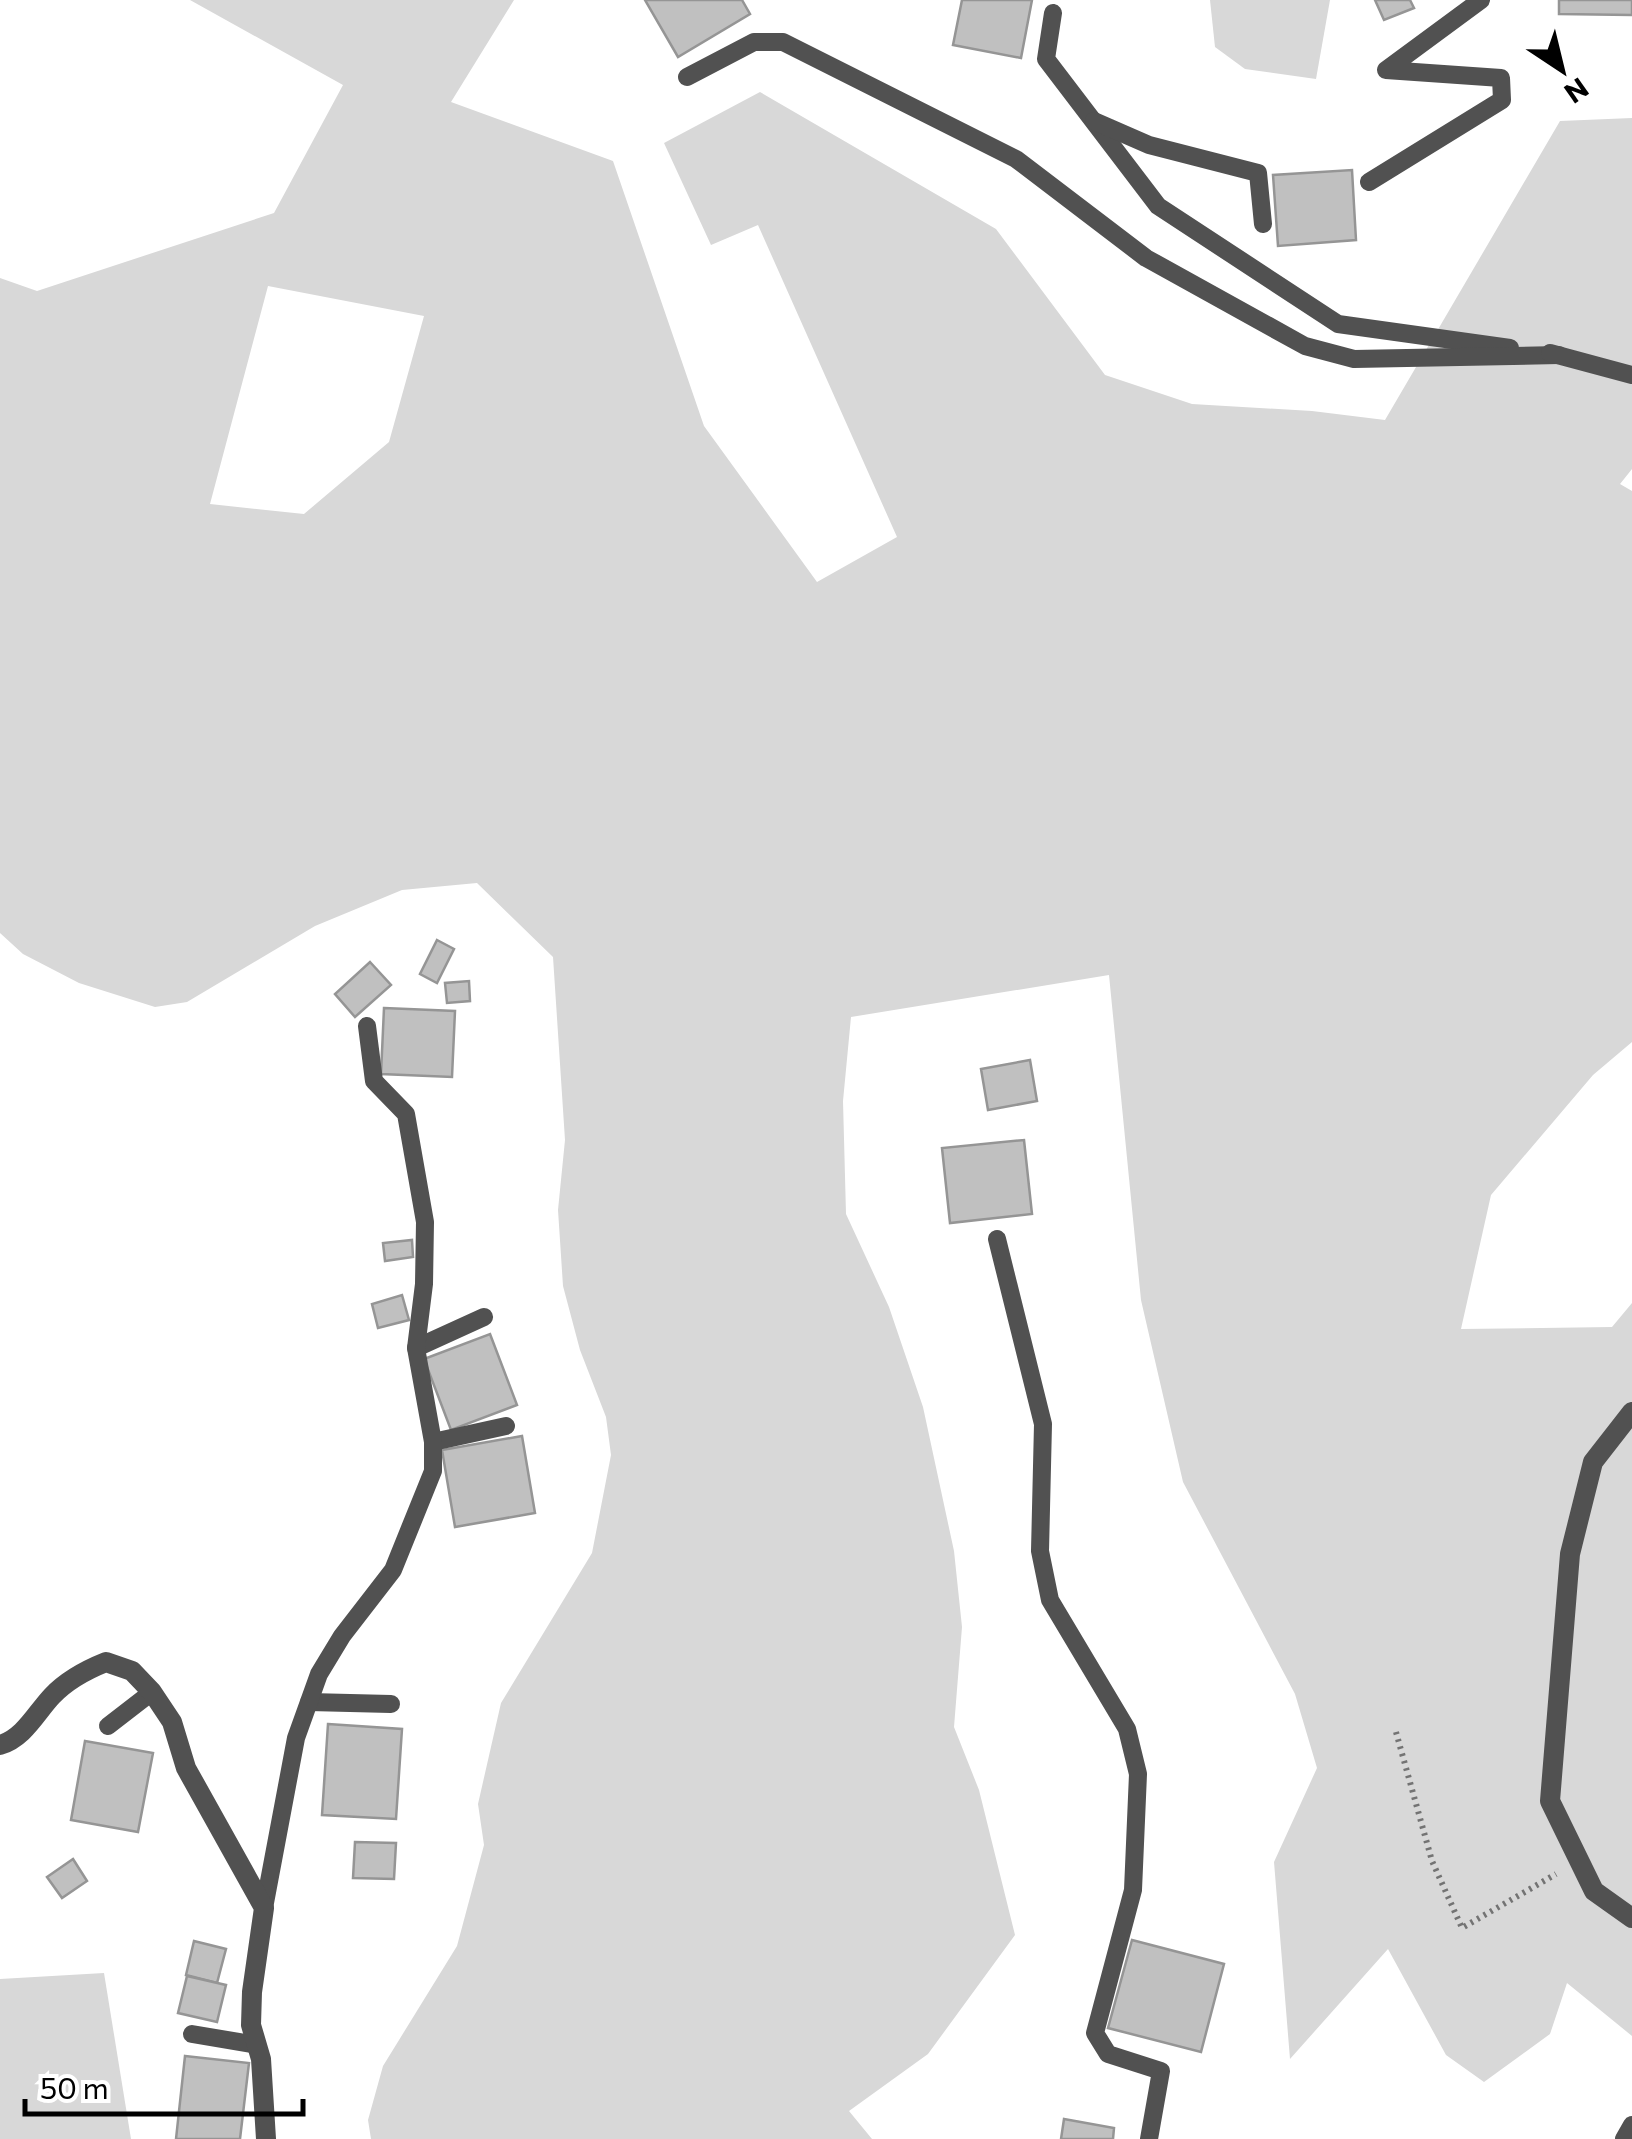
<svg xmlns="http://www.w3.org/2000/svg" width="1632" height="2139" font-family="Commissioner,sans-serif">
  <rect width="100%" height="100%" fill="#fff"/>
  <g fill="#d8d8d8" fill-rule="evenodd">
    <path d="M190,0H514L451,102L613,161L704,426L817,582L897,537L758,225L711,245L664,143L760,92L996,229L1105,375L1192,404L1312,411L1385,420L1560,121L1632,118V469L1620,484L1632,491V1042L1593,1075L1491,1195L1461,1329L1612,1327L1632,1303V2036L1567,1983L1550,2034L1484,2082L1446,2055L1388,1949L1290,2059L1274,1862L1317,1768L1295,1694L1183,1482L1141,1300L1109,975L851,1017L843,1101L846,1214L889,1307L923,1407L954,1551L962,1627L954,1727L979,1790L1015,1935L928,2054L849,2111L872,2139H371L368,2120L383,2066L457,1946L484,1845L478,1804L501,1703L592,1553L611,1455L606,1417L580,1350L563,1286L558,1210L565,1140L553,957L477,883L402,890L315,926L187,1002L155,1007L79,983L23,954L0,933V278L37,291L274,213L343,85ZM268,286L424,316L389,442L304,514L210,504Z"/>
    <polygon points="1210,0 1330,0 1316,79 1245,69 1215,47"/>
    <polygon points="104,1973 131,2139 0,2139 0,1979"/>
  </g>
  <g fill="#c0c0c0" stroke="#959595" stroke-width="2.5">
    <polygon points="645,0 742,0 750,14 678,57"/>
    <polygon points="962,0 1032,0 1021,58 953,45"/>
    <polygon points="1375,0 1410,0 1414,8 1384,20"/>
    <polygon points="1559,0 1632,0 1632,15 1559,14"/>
    <polygon points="1352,170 1356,240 1278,246 1273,175"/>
    <polygon points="437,940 454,949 437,983 420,974"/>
    <polygon points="370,962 391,985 355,1017 335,994"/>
    <polygon points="469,981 470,1001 447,1003 445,983"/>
    <polygon points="384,1008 455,1011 452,1077 381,1074"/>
    <polygon points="1030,1060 1037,1101 988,1110 981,1069"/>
    <polygon points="1024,1140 1032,1214 950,1223 942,1148"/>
    <polygon points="412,1240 413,1257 385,1261 383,1243"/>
    <polygon points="402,1295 409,1320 378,1328 372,1304"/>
    <polygon points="490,1334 517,1405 451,1430 424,1359"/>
    <polygon points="522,1436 535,1513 455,1527 442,1450"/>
    <polygon points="328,1724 402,1729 396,1819 322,1815"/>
    <polygon points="85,1741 153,1753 138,1832 71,1820"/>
    <polygon points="355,1842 396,1843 394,1879 353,1878"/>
    <polygon points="73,1859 87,1881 62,1898 47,1877"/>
    <polygon points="1132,1940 1224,1964 1201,2052 1108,2028"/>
    <polygon points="194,1941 226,1949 217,1983 186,1975"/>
    <polygon points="187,1976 226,1985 217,2022 178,2013"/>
    <polygon points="185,2056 249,2063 240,2139 176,2139"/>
    <polygon points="1064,2119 1114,2128 1113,2139 1061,2139"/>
  </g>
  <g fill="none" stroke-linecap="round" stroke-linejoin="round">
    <polyline stroke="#737373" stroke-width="6" stroke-dasharray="2.5 5" stroke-linecap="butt" points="1396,1732 1432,1861 1462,1928 1556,1874"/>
    <g stroke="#515151" stroke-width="18">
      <polyline points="1053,13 1046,59 1158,206 1338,324 1510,348"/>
      <polyline points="687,77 754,42 783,42 1016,159 1146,258 1305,346 1354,359 1559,355"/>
      <polyline points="1094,121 1149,145 1258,173 1263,224"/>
      <polyline points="1369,182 1502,100 1501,78 1386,70 1481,0"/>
      <polyline points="1550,353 1632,375"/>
      <polyline points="997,1239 1043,1424 1040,1551 1050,1600 1127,1729 1138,1774 1133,1890 1095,2033 1108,2054 1161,2071 1149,2139"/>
      <polyline points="416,1348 484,1317"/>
      <polyline points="433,1442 506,1426"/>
      <polyline points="309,1702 391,1704"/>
      <polyline points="108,1726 152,1692"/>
      <polyline points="264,1908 296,1738 319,1674 342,1636 393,1570 433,1471 433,1442 416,1348 424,1284 425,1222 406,1114 374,1081 367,1026"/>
      <polyline points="192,2034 257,2045"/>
      <polyline points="1624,2139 1632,2125"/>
    </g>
    <path stroke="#515151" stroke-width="20" d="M0,1745C24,1738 36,1713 52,1696C67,1680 86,1670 106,1662L132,1671L152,1692L172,1722L186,1768L264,1908L252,1992L251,2025L261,2059L266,2139"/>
    <polyline stroke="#515151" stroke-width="20" points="1632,1412 1593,1462 1570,1554 1550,1801 1594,1891 1632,1918"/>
  </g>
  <g transform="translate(1562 70) rotate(145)" stroke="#ffffff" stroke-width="8" paint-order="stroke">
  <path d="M0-8L18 38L0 25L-18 38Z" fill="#000000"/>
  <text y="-15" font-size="28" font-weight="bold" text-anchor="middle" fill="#000000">N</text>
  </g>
  <path d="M25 2099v15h278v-15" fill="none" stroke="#000000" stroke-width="5"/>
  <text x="40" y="2099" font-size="30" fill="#000000" stroke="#ffffff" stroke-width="8" paint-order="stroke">50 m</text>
</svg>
